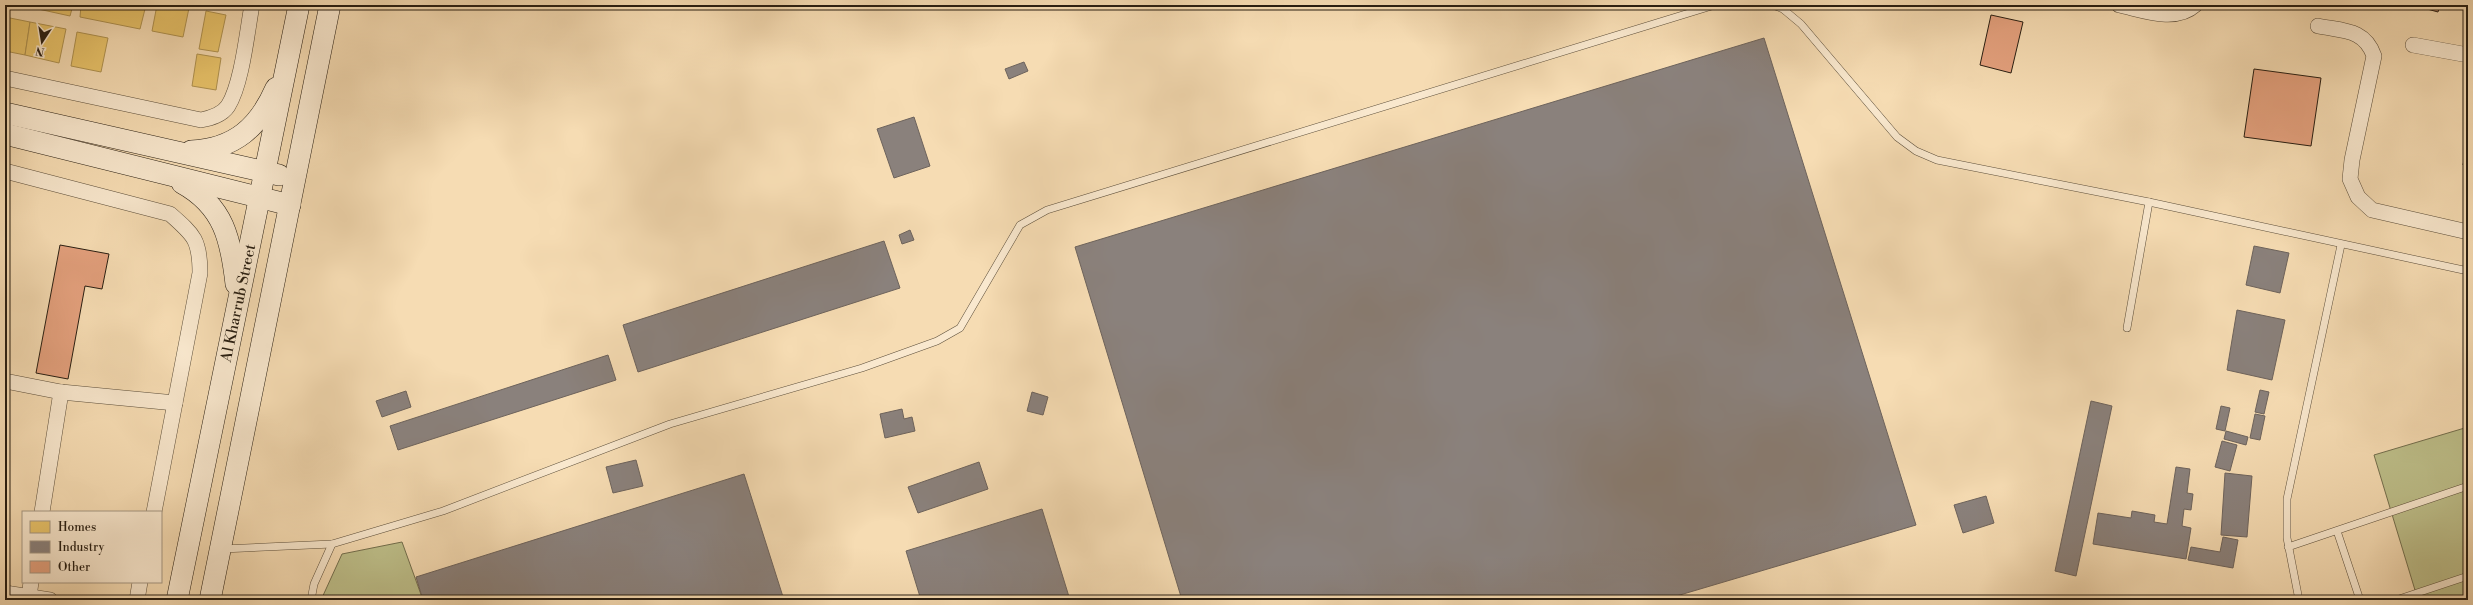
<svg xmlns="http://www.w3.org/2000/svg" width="2473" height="605" font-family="'Libre Bodoni',serif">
  <rect width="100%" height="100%" fill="#f6dcb3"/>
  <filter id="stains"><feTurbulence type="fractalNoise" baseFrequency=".005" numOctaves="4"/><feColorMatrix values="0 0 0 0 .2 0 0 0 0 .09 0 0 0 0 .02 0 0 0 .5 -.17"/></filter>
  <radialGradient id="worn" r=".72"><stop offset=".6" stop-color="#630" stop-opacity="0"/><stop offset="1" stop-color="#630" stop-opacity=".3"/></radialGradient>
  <g fill="#bec08b" stroke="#736f4e">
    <polygon points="2468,427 2468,600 2418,600 2374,455"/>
    <polygon points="402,542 423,600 321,600 342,554"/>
  </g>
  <g fill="#e9c46a" stroke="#af9250">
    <polygon points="20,5 73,5 70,16"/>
    <polygon points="81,5 146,5 140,29 80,17"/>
    <polygon points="157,5 189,8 183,37 152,31"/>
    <polygon points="206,11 226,15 218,52 199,49"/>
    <polygon points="5,17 30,22 25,55 5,51"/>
    <polygon points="30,22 66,29 59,63 25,55"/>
    <polygon points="77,32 108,38 101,72 71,66"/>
    <polygon points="197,54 221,58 216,90 192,86"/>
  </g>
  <g fill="#8a817c" stroke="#6d635c">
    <polygon points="1764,38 1916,525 1663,600 1182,600 1075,247"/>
    <polygon points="1024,62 1028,71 1009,79 1005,69"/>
    <polygon points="914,117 930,166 894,178 877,129"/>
    <polygon points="910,230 914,240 902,244 899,235"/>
    <polygon points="884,241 900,288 638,372 623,325"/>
    <polygon points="2254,246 2289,253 2280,293 2246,285"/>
    <polygon points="2237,310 2285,320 2272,380 2227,370"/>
    <polygon points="608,355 616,380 398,450 390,426"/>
    <polygon points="2260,390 2269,392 2264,414 2255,412"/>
    <polygon points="406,391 411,407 382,417 376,401"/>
    <polygon points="1032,392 1048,397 1043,415 1027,411"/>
    <polygon points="2091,401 2112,406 2076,576 2055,571"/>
    <polygon points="2221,406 2230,408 2225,431 2216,429"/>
    <polygon points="902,409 904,419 912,417 915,431 885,438 880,414"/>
    <polygon points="2255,414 2265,416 2260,440 2250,438"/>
    <polygon points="2226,431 2248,437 2246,445 2224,439"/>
    <polygon points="2222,441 2237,445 2230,471 2215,467"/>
    <polygon points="636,460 643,486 613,493 606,467"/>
    <polygon points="979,462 988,489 918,513 908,487"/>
    <polygon points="2176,467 2190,469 2187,493 2193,494 2191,510 2184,509 2182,526 2191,528 2186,559 2093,544 2098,513 2131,518 2132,511 2155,515 2154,522 2167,524"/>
    <polygon points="2225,473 2252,476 2247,537 2221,535"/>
    <polygon points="744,474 784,600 423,600 416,577"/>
    <polygon points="1986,496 1994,523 1963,533 1954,505"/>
    <polygon points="1042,509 1070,600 921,600 906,551"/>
    <polygon points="2223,537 2238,540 2233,568 2188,560 2191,547 2220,552"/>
  </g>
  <g fill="#e4a17e" stroke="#281e12">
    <polygon points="2413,5 2440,5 2438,12"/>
    <polygon points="1991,15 2023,22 2011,73 1980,65"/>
    <polygon points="2254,69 2321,78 2311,146 2244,137"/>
    <polygon points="2468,138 2468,165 2463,165"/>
    <polygon points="60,245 109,254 102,289 85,286 68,379 36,373"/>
  </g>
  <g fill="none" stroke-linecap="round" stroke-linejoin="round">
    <defs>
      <g id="lane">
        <polyline points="1773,5 1783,9 1801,24 1897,137 1916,151 1937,160 2149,202 2468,271"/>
        <polyline points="2127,328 2149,202"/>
        <polyline points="2337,531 2360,600"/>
        <polyline points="2288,547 2468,486"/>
        <polyline points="222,549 332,544"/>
        <polyline points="311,600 314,584 332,544 443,511 670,424 862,368 937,341 960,328 1020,225 1047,210 1715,5"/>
        <polyline points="2299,600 2287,538 2287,499 2341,245"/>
        <polyline points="2396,600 2468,576"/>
      </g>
      <g id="street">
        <path d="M2119,5C2143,10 2175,23 2195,5"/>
        <path d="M2318,26C2343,31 2365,29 2374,56L2352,160L2350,179L2358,197L2372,210L2468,232"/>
        <polyline points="2413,45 2468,55"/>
        <path d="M5,78L201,120C211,118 222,115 228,106C242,84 247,32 252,5"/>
        <path d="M5,171L170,214C194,235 200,240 200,273L154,512"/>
        <polyline points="5,381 61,392 175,403"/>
        <polyline points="42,512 61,392"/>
        <polyline points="5,593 50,600"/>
        <polyline points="29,597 31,582"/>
        <polyline points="137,600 140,582"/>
      </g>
      <g id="secondary">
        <polyline points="5,113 279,175"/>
        <polyline points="5,134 290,205"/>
        <path d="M191,151C235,149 259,127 276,88"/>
        <path d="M182,183C224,206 231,240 236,284"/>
        <polyline points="177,600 299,5"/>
        <polyline points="210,600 330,5"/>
      </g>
    </defs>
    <use href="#lane" stroke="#5c4e3a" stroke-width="8"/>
    <use href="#street" stroke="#5c4e3a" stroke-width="16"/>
    <use href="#secondary" stroke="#281e12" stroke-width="22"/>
    <use href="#lane" stroke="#f9e8ce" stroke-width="7"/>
    <use href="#street" stroke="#f9e8ce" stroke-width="15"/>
    <use href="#secondary" stroke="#f9e8ce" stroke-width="21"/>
  </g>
  <g text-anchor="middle" stroke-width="4" stroke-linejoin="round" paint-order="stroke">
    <g font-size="15" fill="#281e12" stroke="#f9e8ce">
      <text transform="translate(238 303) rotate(-78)" y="5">Al Kharrub Street</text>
    </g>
  </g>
  <rect width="2473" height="605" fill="none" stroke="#f6dcb3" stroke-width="20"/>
  <rect x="6" y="6" width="2461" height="593" fill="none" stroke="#281e12" stroke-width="2"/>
  <rect x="10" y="10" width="2453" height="585" fill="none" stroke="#281e12"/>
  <rect x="22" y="511" width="140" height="72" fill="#f9e8ce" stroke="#a59783"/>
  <rect x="30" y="521" width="20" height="12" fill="#e9c46a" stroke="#a59783"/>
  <text x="58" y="531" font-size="12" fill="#281e12">Homes</text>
  <rect x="30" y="541" width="20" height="12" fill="#8a817c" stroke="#a59783"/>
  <text x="58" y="551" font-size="12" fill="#281e12">Industry</text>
  <rect x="30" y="561" width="20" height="12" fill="#e4a17e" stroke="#a59783"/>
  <text x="58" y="571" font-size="12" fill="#281e12">Other</text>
  <g transform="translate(42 42) rotate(192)" stroke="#f9e8ce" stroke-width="3" paint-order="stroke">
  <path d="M0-3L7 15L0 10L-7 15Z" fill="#281e12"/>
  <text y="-6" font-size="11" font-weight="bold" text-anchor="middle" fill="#281e12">N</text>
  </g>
  <rect width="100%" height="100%" filter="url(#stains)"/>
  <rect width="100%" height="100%" fill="url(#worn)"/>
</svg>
